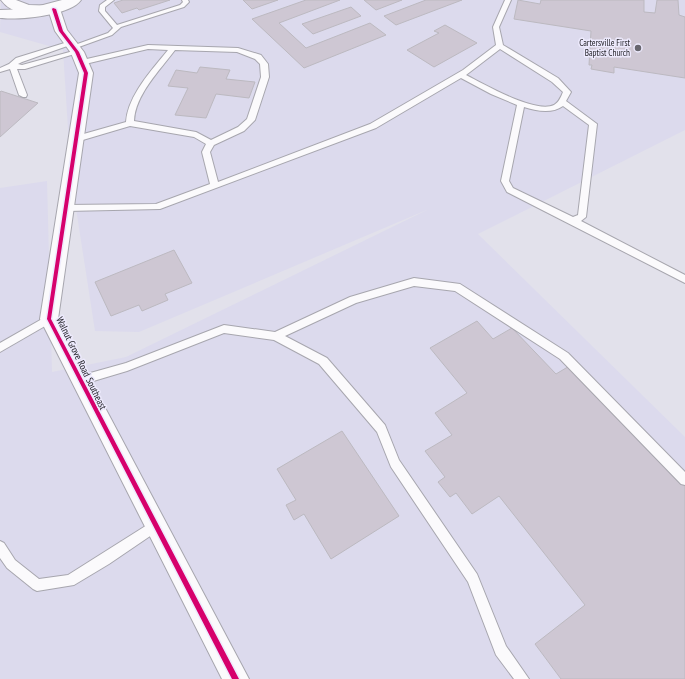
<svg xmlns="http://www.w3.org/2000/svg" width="685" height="679" font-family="'PT Sans Narrow',sans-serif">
  <rect width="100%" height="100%" fill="#e2e1eb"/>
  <polygon fill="#dcdaed" points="1,0 685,0 685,130 478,234 685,437 685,679 0,679 0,188 47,181 52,372 126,357 429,209 139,332 95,331 71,176 63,50 0,32"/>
  <g fill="#cec7d3" stroke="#bcb9c0">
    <polygon points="123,0 170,0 139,10 137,8 122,13 114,3"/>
    <polygon points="243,0 278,0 252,9"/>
    <polygon points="306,0 340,0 279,23 306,48 370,23 386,35 304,68 252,19"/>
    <polygon points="364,0 402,0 376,10"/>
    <polygon points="426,0 462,0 396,25 384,16"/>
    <polygon points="518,0 540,4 541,0 644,0 644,12 655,13 657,0 678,0 679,15 685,17 685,78 614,67 614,73 591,69 592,65 589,65 591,31 514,19"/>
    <polygon points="351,7 361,16 313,34 302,24"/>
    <polygon points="445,25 477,43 434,67 407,50 439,33 434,31"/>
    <polygon points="200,67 230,70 226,79 255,82 249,98 216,94 206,118 175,115 188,88 168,86 176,70 197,73"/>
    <polygon points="1,91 38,103 0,137 0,92"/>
    <polygon points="174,250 192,283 165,294 168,300 142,311 139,305 111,316 95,282"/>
    <polygon points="477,321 493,339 512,328 556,374 571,365 685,483 685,679 561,679 535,644 585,605 499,496 472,514 456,493 450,497 438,482 445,477 425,451 452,435 435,413 467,393 430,348"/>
    <polygon points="342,431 399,516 331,559 304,514 294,520 286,505 296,500 277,469"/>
  </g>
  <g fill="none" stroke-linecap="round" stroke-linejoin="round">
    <defs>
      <g id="lane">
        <polygon points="107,0 114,0 105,7 105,11 117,25 180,5 183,2 182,0 188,0 189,2 184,7 121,27 112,35 76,48 72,48 72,46 108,33 113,28 99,11 100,5"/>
        <path d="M505,0H511L499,27L503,45L558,78L571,92L566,101L597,124L586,217L581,221L685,275V283L507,192L501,181L517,105L491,94L461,78L376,128L160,209L66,211L62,208L66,205L156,204L210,184L202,152L206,144L194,137L130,126L76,142L72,139L73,137L126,122C128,95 152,70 168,50L148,49L81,65H78V61L148,45L238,48L261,55L268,64L269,77L255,120L244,131L214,145L210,152L218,182L370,124L463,70L496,45L493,27ZM500,49L552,82L563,92C561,97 559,102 554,105C535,114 484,84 466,75ZM175,50L237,52L255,59L260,64L261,77L247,119L238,127L211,140L196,132L134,121C135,95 160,70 175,50ZM563,106L589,125L578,215L573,217L513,188L509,181L524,107C536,111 552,114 563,106Z"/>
        <polygon points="71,41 73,42 73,44 22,62 18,64 22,65 77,50 81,52 25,69 17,69 27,95 26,97 23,97 19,95 10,69 0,72 0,68 9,64 16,58"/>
        <polygon points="414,278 460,284 568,353 685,472 685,485 681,484 560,359 455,291 414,286 356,303 285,336 327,358 385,425 399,460 477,574 506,646 529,679 514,679 496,655 468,582 391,467 377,432 319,364 274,340 224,333 127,371 80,385 76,383 75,380 76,377 126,363 224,325 275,332 350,297"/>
        <polygon points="49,315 52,316 54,319 52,322 0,352 0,343"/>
        <polygon points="155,520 159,522 161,526 159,530 109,564 74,585 37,591 33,589 7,568 0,558 0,541 4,543 15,560 39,579 68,575"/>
      </g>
      <polygon id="street" points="54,5 60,9 67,30 84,52 93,73 58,319 249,679 222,679 40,319 79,73 71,53 55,31 48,9"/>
      <path id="secondary" d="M62,0H81C70,16 18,20 0,18V10L28,9Z"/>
      <path id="primary" d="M1,0H16L29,5L59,6L61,9L59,12C41,17 13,17 1,0Z"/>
    </defs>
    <use href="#lane" stroke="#a7a6ae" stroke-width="2"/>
    <use href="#street" stroke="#a7a6ae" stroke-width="2"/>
    <use href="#secondary" stroke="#a7a6ae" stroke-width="2"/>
    <use href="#primary" stroke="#a7a6ae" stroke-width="2"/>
    <use href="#lane" fill="#fbfafc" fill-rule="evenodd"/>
    <use href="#street" fill="#fbfafc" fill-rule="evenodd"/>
    <use href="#secondary" fill="#fbfafc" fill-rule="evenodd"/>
    <use href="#primary" fill="#fbfafc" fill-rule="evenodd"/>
    <defs>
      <polygon id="cycleway" points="53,8 56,9 63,31 79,52 88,73 51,319 239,679 232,679 47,319 84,73 75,52 59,31 52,9"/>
    </defs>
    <use href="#cycleway" stroke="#edeafd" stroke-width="3"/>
    <use href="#cycleway" fill="#d6006c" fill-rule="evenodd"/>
  </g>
  <circle fill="#67666e" stroke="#edeafd" stroke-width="1.5" cx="638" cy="48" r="4"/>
  <g text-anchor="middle" stroke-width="3" stroke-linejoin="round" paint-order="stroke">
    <g font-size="9" fill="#25242a" stroke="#edeafd" text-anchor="end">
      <text x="630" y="46">Cartersville First<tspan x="630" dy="10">Baptist Church</tspan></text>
    </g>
    <g font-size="10" fill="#25242a" stroke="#edeafd">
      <text transform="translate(82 363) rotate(64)" y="4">Walnut Grove Road Southeast</text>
    </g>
  </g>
</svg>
